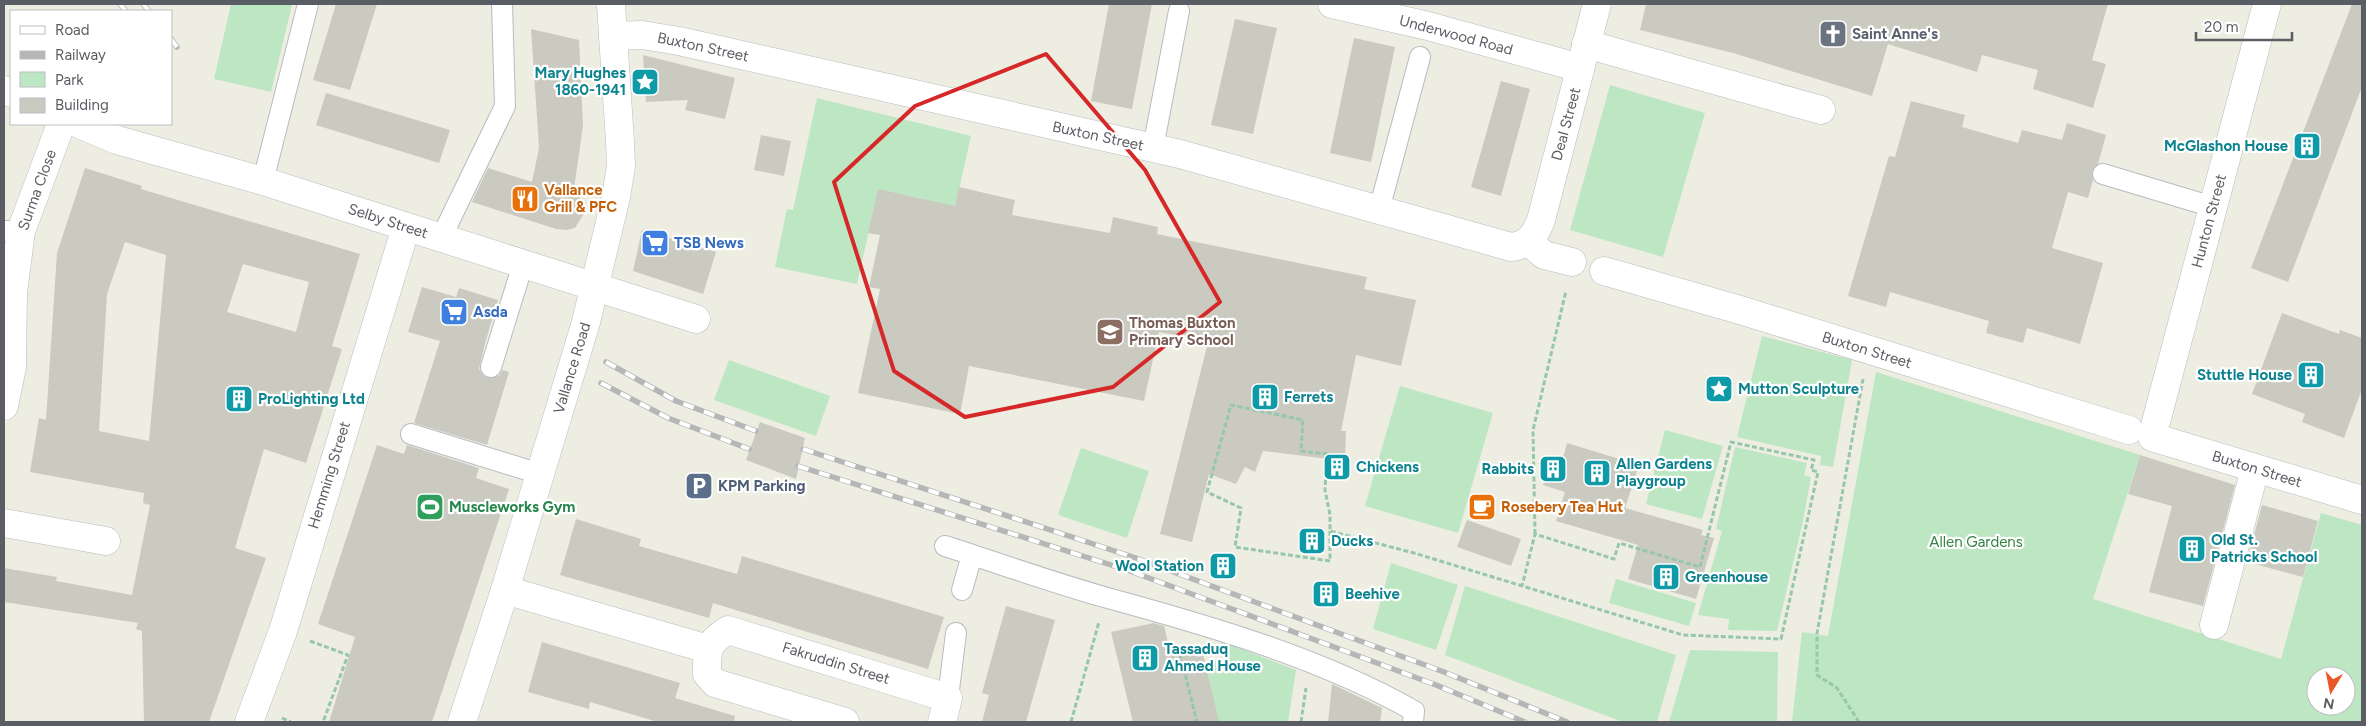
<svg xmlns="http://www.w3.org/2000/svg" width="2366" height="726" font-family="Figtree,sans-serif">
  <rect width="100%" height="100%" fill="#edede2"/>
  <g fill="#bde6c3" fill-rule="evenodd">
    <polygon points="231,4 292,5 271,92 214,79"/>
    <polygon points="1610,85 1705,113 1663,257 1570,230"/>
    <polygon points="817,98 971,136 953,216 925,199 878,190 857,284 775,267 787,209 793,210"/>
    <polygon points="1762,336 1852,360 1833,467 1820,465 1821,456 1737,437"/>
    <polygon points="729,360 830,396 816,436 714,400"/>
    <path d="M1876,372L2140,455L2093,599L2281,659L2321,513L2362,525V722H1792L1802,632L1828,636ZM2316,676H2346V706H2316Z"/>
    <polygon points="1400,386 1493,413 1458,533 1365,506"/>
    <polygon points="1665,430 1723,446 1702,519 1646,504"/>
    <polygon points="1735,447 1807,463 1804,475 1811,477 1803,521 1777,631 1728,630 1729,619 1698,615 1722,531 1716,529"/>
    <polygon points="1081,448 1149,471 1127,538 1058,515"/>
    <polygon points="1391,563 1458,585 1436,650 1373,629"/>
    <polygon points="1616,579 1696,603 1689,626 1609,603"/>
    <polygon points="1465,586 1676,655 1657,722 1623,722 1445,655"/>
    <polygon points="1221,641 1296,670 1288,722 1217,722 1209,694 1198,670 1206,664 1224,659"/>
    <polygon points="1690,650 1778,652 1777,722 1669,722"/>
  </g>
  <g fill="#cacac1" fill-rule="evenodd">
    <polygon points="336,4 377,4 350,90 313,80"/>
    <polygon points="1109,4 1152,4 1132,109 1091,101"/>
    <polygon points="1646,4 2108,4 2092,60 2106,64 2093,108 2033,89 2038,70 1982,55 1977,72 1888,44 1872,96 1733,53 1640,30"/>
    <polygon points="2352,4 2362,4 2362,87 2288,282 2251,268"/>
    <polygon points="1235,19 1277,28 1253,134 1211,125"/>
    <polygon points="531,29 579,40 583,125 574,189 585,205 585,212 575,228 567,230 556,229 472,202 488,168 532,182 539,148"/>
    <polygon points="1354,38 1395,47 1371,162 1330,153"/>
    <polygon points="643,55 735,78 725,119 685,110 688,100 646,102"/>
    <polygon points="1501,81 1530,89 1501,196 1471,187"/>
    <polygon points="326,93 450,130 439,163 316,125"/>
    <polygon points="1911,101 1965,115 1962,127 2018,143 2022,130 2062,140 2067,123 2106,135 2098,164 2092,171 2093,180 2088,198 2068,192 2052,248 2103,263 2080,344 2027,328 2023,343 1986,333 1989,321 1890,292 1886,307 1848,296 1889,156 1895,157"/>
    <polygon points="761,135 791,141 784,176 754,170"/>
    <path d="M85,168L142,186L141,189L360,254L332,346L342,349L306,463L264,449L235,548L266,558L209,722H144L142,631L136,629L138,623L4,602V568L57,577L56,581L132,595L150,505L143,503L144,493L30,472L39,418L46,420L57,253ZM125,242L166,255L149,441L99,431L107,294ZM243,264L309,282L296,332L227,312Z"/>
    <polygon points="959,187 1015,200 1012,215 1110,233 1113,217 1158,227 1157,234 1367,277 1364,289 1416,300 1401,366 1356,355 1341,431 1346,431 1345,461 1263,451 1255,472 1245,467 1236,484 1209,474 1192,542 1160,534 1208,342 1159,332 1144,401 969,366 960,414 858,393 880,289 869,287 880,235 868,233 878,189 955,206"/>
    <polygon points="642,230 716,252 703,294 633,271"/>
    <polygon points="422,287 456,297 459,288 498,300 486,340 479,369 483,375 488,378 499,376 502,370 509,372 487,445 414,423 440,341 408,332"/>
    <polygon points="2282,313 2339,334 2340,330 2362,338 2362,389 2344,438 2302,422 2305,414 2252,394"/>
    <polygon points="760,422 805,438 796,479 746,460"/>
    <polygon points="1567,443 1639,465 1625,508 1703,530 1701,535 1714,538 1696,599 1628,579 1638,545 1556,521 1565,492 1543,485 1552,455 1563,458"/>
    <polygon points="377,445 404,454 407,445 479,468 476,478 509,489 432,722 329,722 355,637 318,624"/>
    <polygon points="2140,455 2235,485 2203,606 2149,592 2172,506 2128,494"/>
    <polygon points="2262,505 2318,521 2303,577 2247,562"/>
    <polygon points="576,519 641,539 639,546 737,574 742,556 944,617 928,669 713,603 709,618 560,575"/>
    <polygon points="1467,520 1521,539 1511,566 1457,547"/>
    <polygon points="1006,606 1055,620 1026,722 982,722 989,695 982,693"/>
    <polygon points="1154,623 1164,626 1170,651 1201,645 1219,722 1133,722 1111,632"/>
    <polygon points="542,642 680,683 675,698 735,716 734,722 658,722 590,702 589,709 528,692"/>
    <polygon points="1332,684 1382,708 1380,722 1328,722"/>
  </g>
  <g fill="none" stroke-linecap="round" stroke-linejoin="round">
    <defs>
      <g id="lane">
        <polyline points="1153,148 1179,11"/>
        <polyline points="2103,174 2213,207"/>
        <polyline points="263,181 308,4"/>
        <polyline points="1379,210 1420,57"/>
        <polyline points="4,231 21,231"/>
        <polyline points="441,238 505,106 502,4"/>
        <polyline points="491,367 523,264"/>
        <polyline points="411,434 540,474"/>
        <path d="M945,546C998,563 1051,582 1104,597C1207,625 1321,658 1414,711L1413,722"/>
        <polyline points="962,590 972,555"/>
        <polyline points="948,698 956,633"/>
      </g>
      <g id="street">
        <polyline points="1332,4 1428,26 1580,68"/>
        <polyline points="2267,4 2152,437 2362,500"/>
        <path d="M613,36L642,35L679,41L1180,154L1511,247C1529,245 1535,235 1541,220L1597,4"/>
        <polyline points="1586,44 1821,110"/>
        <polyline points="4,90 11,93"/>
        <polyline points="79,124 117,140 263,181 696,319"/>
        <polyline points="1529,242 1544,255 1572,262"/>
        <polyline points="1604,271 1740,310 2129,430"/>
        <polyline points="4,406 12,367 13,293 21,231 61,124"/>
        <polyline points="4,523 106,541"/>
        <polyline points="505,590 708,649"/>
        <polyline points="2214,625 2255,469"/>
        <polyline points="249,722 283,631 406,227"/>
        <path d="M845,722L715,683L707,674C707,650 706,644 728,630L948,698L942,722"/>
      </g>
      <polyline id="secondary" points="462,722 505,590 586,322 616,197 621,166 620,142 611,4"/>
    </defs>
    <use href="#lane" stroke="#b9bbc1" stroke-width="22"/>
    <use href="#street" stroke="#b9bbc1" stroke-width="29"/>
    <use href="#secondary" stroke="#bcbec6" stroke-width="29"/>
    <g stroke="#96c7ab" stroke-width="3" stroke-dasharray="5 2.5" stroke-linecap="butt">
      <polyline points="1330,531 1330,561 1235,547 1241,508 1207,492 1231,405 1303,420 1301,451 1327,454 1325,490 1330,515 1330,531 1414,553 1683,635 1781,639 1818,472 1811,470 1814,460 1731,442 1700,567 1619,543 1614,559 1535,534 1522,586"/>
      <polyline points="1535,534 1533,430 1566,291"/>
      <polyline points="310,641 348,655 323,722"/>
      <polyline points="1178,646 1197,722"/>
      <polyline points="282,718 291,722"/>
      <polyline points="1071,722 1099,622"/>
      <polyline points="1301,722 1306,688"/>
      <polyline points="1859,722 1837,688 1817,675 1817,633 1863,379"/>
    </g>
    <use href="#lane" stroke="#fff" stroke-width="20"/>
    <use href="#street" stroke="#fff" stroke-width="28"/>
    <use href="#secondary" stroke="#fff" stroke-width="28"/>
    <defs>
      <g id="rail">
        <polyline points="120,4 126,11"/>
        <polyline points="143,4 149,11"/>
        <polyline points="171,39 177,47"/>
        <polyline points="606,362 676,401 756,431"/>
        <polyline points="601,383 668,418 749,449"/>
        <polyline points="803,449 1136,558 1444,672 1567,722"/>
        <polyline points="798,466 1130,571 1436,685 1525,722"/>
      </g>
    </defs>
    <use href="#rail" stroke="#b5b6b6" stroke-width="5.5"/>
    <use href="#rail" stroke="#fff" stroke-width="4" stroke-dasharray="11" stroke-linecap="butt"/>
  </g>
  <path fill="none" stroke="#d62828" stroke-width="4" stroke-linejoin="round" d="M1046,54L1145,170L1220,302L1113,387L965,417L894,371L834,182L915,106Z"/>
  <defs>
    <symbol id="church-square" viewBox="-11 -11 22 22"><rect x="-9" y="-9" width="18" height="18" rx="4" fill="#6b7280" stroke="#fff"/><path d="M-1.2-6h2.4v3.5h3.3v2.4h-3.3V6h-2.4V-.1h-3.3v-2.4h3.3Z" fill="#fff"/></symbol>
    <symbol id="sight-square" viewBox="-11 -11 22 22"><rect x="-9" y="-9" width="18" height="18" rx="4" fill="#0f9aa8" stroke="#fff"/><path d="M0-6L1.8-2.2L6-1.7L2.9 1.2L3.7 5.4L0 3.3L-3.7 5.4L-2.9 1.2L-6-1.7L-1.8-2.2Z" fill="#fff"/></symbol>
    <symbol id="building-square" viewBox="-11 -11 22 22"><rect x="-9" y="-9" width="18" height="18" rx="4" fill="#0f9aa8" stroke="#fff"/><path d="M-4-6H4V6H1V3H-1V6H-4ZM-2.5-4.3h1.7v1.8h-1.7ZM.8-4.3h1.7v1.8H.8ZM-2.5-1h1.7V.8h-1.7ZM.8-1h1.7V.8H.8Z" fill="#fff"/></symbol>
    <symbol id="restaurant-square" viewBox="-11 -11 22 22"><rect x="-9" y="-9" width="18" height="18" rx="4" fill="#e8710a" stroke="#fff"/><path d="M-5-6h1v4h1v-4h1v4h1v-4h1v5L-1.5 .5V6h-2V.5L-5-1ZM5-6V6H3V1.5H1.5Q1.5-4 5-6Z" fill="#fff"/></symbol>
    <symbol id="supermarket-square" viewBox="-11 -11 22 22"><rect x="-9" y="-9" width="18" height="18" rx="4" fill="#3f7fe0" stroke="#fff"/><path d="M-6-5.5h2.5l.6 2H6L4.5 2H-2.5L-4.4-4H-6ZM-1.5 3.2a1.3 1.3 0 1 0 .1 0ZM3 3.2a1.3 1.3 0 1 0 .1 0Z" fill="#fff"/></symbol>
    <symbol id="school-square" viewBox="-11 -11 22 22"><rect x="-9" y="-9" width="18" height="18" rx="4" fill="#8d6e63" stroke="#fff"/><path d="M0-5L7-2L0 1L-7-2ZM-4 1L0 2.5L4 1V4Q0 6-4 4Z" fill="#fff"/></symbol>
    <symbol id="parking-square" viewBox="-11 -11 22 22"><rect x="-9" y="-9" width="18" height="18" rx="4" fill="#5c6f8a" stroke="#fff"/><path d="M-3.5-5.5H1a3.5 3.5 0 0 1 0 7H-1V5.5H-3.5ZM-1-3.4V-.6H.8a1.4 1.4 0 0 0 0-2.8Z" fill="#fff"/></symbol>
    <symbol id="stadium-square" viewBox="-11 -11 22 22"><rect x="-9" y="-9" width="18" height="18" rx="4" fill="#2e9e5b" stroke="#fff"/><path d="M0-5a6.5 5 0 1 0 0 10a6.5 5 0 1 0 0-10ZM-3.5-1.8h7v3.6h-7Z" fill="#fff"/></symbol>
    <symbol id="cafe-square" viewBox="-11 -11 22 22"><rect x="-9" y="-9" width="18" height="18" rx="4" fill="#e8710a" stroke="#fff"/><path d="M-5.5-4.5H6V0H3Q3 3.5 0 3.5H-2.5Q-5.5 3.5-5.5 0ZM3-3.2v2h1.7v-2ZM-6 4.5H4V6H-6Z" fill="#fff"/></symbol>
  </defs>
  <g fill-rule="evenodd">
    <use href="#church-square" x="1817" y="18" width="32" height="32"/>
    <use href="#sight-square" x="629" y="66" width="32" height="32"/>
    <use href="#building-square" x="2291" y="130" width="32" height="32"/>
    <use href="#restaurant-square" x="509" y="183" width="32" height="32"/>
    <use href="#supermarket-square" x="639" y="227" width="32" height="32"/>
    <use href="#supermarket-square" x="438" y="296" width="32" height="32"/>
    <use href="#school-square" x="1094" y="316" width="32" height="32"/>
    <use href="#building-square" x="2295" y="359" width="32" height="32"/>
    <use href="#sight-square" x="1703" y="373" width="32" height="32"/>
    <use href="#building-square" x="1249" y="381" width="32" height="32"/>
    <use href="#building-square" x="223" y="383" width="32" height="32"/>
    <use href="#building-square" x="1321" y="451" width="32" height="32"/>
    <use href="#building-square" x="1537" y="453" width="32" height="32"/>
    <use href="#building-square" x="1581" y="457" width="32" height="32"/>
    <use href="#parking-square" x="683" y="470" width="32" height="32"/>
    <use href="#stadium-square" x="414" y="491" width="32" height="32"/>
    <use href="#cafe-square" x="1466" y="491" width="32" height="32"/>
    <use href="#building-square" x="1296" y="525" width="32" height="32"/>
    <use href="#building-square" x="2176" y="533" width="32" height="32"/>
    <use href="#building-square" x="1207" y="550" width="32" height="32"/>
    <use href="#building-square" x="1650" y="561" width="32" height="32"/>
    <use href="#building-square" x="1310" y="578" width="32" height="32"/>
    <use href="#building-square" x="1129" y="642" width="32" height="32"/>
  </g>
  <g text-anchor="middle" stroke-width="4.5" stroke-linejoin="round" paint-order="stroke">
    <g font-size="15" font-weight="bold" fill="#5b616d" stroke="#fff" text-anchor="start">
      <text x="1852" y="39">Saint Anne's</text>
    </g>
    <g font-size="15" fill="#5a5d63" stroke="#fff">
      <text transform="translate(1456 35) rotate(15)" y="5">Underwood Road</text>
      <text transform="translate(703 47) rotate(12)" y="5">Buxton Street</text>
      <text transform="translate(1566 124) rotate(-75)" y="5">Deal Street</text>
      <text transform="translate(1098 136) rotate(12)" y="5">Buxton Street</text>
      <text transform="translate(37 190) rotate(-70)" y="5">Surma Close</text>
      <text transform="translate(388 221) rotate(18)" y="5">Selby Street</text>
      <text transform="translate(2209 221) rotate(-75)" y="5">Hunton Street</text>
      <text transform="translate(1867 350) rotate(17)" y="5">Buxton Street</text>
      <text transform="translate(572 368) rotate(-73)" y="5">Vallance Road</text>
      <text transform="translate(2257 469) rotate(17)" y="5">Buxton Street</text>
      <text transform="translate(329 475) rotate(-73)" y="5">Hemming Street</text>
      <text transform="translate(836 663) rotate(17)" y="5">Fakruddin Street</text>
    </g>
    <g font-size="15" font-weight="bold" fill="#0d838f" stroke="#fff" text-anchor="start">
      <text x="626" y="78" text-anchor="end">Mary Hughes<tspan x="626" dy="17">1860-1941</tspan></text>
      <text x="2288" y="151" text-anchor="end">McGlashon House</text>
      <text x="2292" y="380" text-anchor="end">Stuttle House</text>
      <text x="1738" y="394">Mutton Sculpture</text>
      <text x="1284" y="402">Ferrets</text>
      <text x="258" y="404">ProLighting Ltd</text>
      <text x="1616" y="469">Allen Gardens<tspan x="1616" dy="17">Playgroup</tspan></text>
      <text x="1356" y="472">Chickens</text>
      <text x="1534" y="474" text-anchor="end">Rabbits</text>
      <text x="2211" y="545">Old St.<tspan x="2211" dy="17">Patricks School</tspan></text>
      <text x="1331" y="546">Ducks</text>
      <text x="1204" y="571" text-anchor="end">Wool Station</text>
      <text x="1685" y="582">Greenhouse</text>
      <text x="1345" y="599">Beehive</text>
      <text x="1164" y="654">Tassaduq<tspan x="1164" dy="17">Ahmed House</tspan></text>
    </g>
    <g font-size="15" font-weight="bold" fill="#c56008" stroke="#fff" text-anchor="start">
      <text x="544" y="195">Vallance<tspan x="544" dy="17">Grill &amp; PFC</tspan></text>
      <text x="1501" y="512">Rosebery Tea Hut</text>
    </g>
    <g font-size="15" font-weight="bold" fill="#366cbe" stroke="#fff" text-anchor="start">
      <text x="674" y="248">TSB News</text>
      <text x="473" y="317">Asda</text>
    </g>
    <g font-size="15" font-weight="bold" fill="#785e54" stroke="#fff" text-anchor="start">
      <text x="1129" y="328">Thomas Buxton<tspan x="1129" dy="17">Primary School</tspan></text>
    </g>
    <g font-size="15" font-weight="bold" fill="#4e5e75" stroke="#fff" text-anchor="start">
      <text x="718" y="491">KPM Parking</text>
    </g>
    <g font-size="15" font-weight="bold" fill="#27864d" stroke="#fff" text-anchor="start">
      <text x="449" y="512">Muscleworks Gym</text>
    </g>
    <g font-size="15" fill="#328242" stroke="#fff">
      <text x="1976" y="547">Allen Gardens</text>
    </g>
  </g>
  <rect width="2366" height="726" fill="none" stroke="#5a5d63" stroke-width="10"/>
  <rect x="10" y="10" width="162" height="115" fill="#ffffff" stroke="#bdbec1"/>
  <rect x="20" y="26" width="25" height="8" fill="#ffffff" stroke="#bdbec1"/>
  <text x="55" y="35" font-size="15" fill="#5a5d63">Road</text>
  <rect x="20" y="51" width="25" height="8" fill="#b5b6b6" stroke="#bdbec1"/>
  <text x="55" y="60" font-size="15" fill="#5a5d63">Railway</text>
  <rect x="20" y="72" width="25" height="15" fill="#bde6c3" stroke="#bdbec1"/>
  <text x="55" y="85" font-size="15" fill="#5a5d63">Park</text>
  <rect x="20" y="98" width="25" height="15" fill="#cacac1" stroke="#bdbec1"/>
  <text x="55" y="110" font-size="15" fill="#5a5d63">Building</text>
  <g transform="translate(2331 691) rotate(190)"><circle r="24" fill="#ffffff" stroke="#bdbec1"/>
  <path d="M0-4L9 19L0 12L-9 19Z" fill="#ec5729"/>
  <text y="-8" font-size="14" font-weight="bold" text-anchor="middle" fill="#5a5d63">N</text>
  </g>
  <path d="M2196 32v8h96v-8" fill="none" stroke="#5a5d63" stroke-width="2.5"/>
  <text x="2204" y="32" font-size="15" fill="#5a5d63" stroke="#ffffff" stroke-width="4" paint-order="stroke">20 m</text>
</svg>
